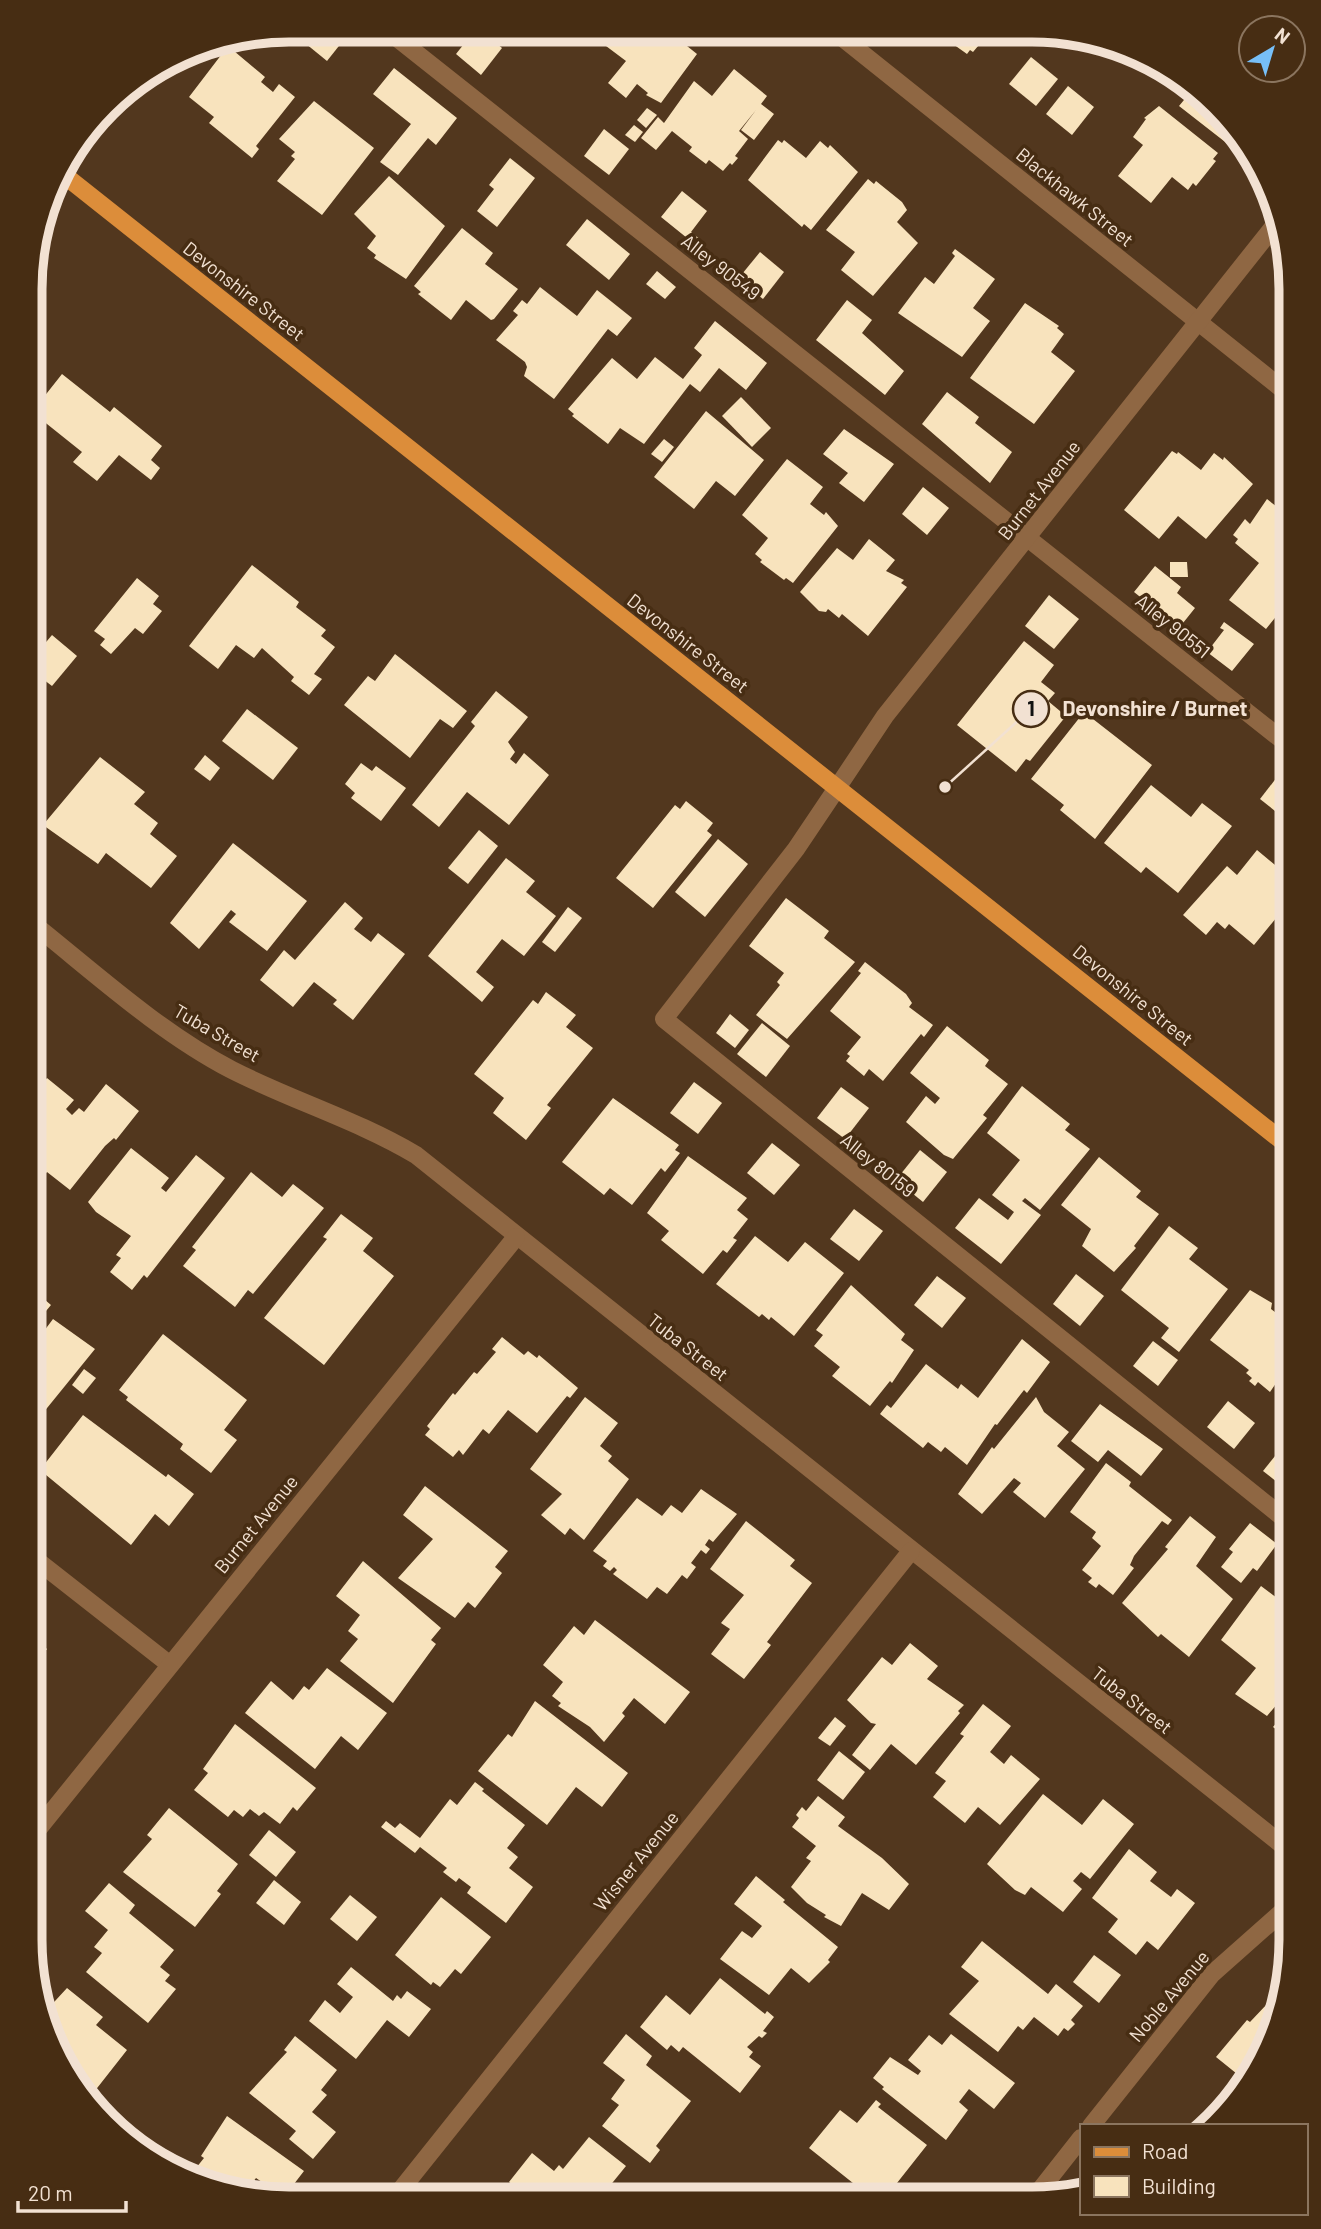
<svg xmlns="http://www.w3.org/2000/svg" width="1321" height="2229" font-family="Barlow,sans-serif">
  <rect width="100%" height="100%" fill="#52371e"/>
  <g fill="#f8e3bd">
    <polygon points="289,30 347,30 350,32 327,61"/>
    <polygon points="475,30 480,30 502,48 481,75 456,54"/>
    <polygon points="618,31 674,31 689,43 687,46 697,54 661,103 646,95 648,93 637,84 626,98 608,83 626,61 606,46"/>
    <polygon points="936,32 990,32 973,52 970,50 967,54"/>
    <polygon points="228,46 265,77 261,82 273,92 279,84 295,97 256,146 259,149 252,158 209,123 214,117 189,97"/>
    <polygon points="1031,57 1058,79 1036,106 1009,84"/>
    <polygon points="394,68 457,118 436,145 428,138 398,175 380,162 411,124 373,94"/>
    <polygon points="734,69 767,96 761,104 774,114 754,140 741,130 756,110 739,131 748,139 735,156 738,158 732,165 730,163 723,171 709,160 706,164 689,151 692,147 672,131 656,150 641,138 658,117 664,123 694,81 712,96"/>
    <polygon points="1184,81 1190,84 1238,132 1229,145 1179,106 1193,89"/>
    <polygon points="1068,86 1094,107 1072,135 1046,114"/>
    <polygon points="314,101 374,148 322,215 277,181 295,159 291,156 295,152 279,139"/>
    <polygon points="1159,106 1218,153 1213,159 1216,161 1196,186 1193,183 1188,190 1172,177 1151,203 1118,176 1143,145 1133,137 1146,119 1144,118"/>
    <polygon points="647,108 657,115 646,128 637,120"/>
    <polygon points="634,125 643,132 635,142 625,135"/>
    <polygon points="604,129 629,149 609,175 584,156"/>
    <polygon points="778,140 782,143 784,140 806,158 820,141 828,148 830,145 858,172 811,230 804,224 802,227 748,180"/>
    <polygon points="510,158 535,178 497,227 477,211 494,189 489,185"/>
    <polygon points="389,176 445,226 406,279 374,258 376,255 367,248 376,236 354,214"/>
    <polygon points="868,179 874,184 876,181 902,202 907,210 897,222 918,243 873,296 841,270 855,252 826,230"/>
    <polygon points="682,191 707,211 691,232 701,240 693,250 683,243 687,238 661,217"/>
    <polygon points="587,219 630,254 609,280 566,245"/>
    <polygon points="462,228 493,253 485,264 518,289 494,319 491,320 466,300 451,320 418,294 421,292 414,286"/>
    <polygon points="955,249 995,279 973,308 990,321 962,357 898,313 925,277 934,284 955,256 952,253"/>
    <polygon points="760,252 784,272 763,299 738,279"/>
    <polygon points="657,271 676,287 665,299 646,284"/>
    <polygon points="540,287 577,316 597,290 632,318 617,336 608,329 554,399 524,376 527,367 525,362 496,340 518,315 513,311 522,300 527,304"/>
    <polygon points="847,300 872,320 862,333 904,371 885,395 816,340"/>
    <polygon points="1025,303 1059,326 1057,328 1064,334 1051,352 1075,371 1034,424 970,378"/>
    <polygon points="715,321 767,363 746,390 719,368 700,392 690,384 644,444 620,428 608,444 572,416 574,414 568,409 612,358 637,379 655,357 683,379 702,355 694,348"/>
    <polygon points="62,374 110,412 114,407 162,446 151,460 160,468 151,480 119,455 97,481 73,462 82,452 32,412"/>
    <polygon points="947,392 979,417 975,423 1012,452 990,483 922,424"/>
    <polygon points="741,397 771,428 752,447 722,416"/>
    <polygon points="706,411 764,460 735,496 716,481 694,509 654,477"/>
    <polygon points="844,429 894,464 864,502 839,483 848,473 823,454"/>
    <polygon points="664,439 674,447 662,462 651,454"/>
    <polygon points="1172,451 1177,454 1178,452 1201,470 1214,453 1223,460 1224,457 1253,484 1206,539 1178,516 1159,539 1124,510"/>
    <polygon points="787,459 823,487 810,504 824,515 826,512 838,526 793,583 786,578 784,580 760,562 762,560 755,554 768,538 742,515"/>
    <polygon points="923,487 949,508 927,535 902,514"/>
    <polygon points="1267,499 1291,518 1291,598 1266,629 1229,600 1259,563 1235,543 1238,539 1233,535 1245,519 1250,524"/>
    <polygon points="869,539 895,560 886,571 904,580 901,583 907,587 868,636 842,614 839,618 828,609 826,612 819,611 800,592 837,548 853,560"/>
    <polygon points="1170,562 1187,562 1188,577 1170,577"/>
    <polygon points="252,565 299,602 296,607 326,630 321,636 335,647 314,674 322,679 309,695 291,681 294,677 262,648 254,658 236,645 218,669 189,646"/>
    <polygon points="1155,566 1181,587 1177,593 1195,608 1179,628 1134,592"/>
    <polygon points="137,578 159,596 153,604 162,611 143,634 135,628 111,654 100,645 105,639 94,631"/>
    <polygon points="1049,595 1079,619 1054,649 1025,626"/>
    <polygon points="1224,622 1254,644 1232,671 1207,652 1224,630 1220,628"/>
    <polygon points="52,635 77,656 52,686 31,670 31,660"/>
    <polygon points="1024,641 1054,665 1041,682 1055,693 1048,701 1066,716 1030,761 1026,759 1016,772 957,725"/>
    <polygon points="395,654 467,711 453,728 440,719 410,758 344,705 368,676 375,681"/>
    <polygon points="496,691 528,717 508,742 515,752 510,759 516,764 524,753 549,775 509,825 467,792 439,827 412,805 475,726 471,722"/>
    <polygon points="247,709 298,748 273,780 222,741"/>
    <polygon points="1084,712 1152,765 1095,839 1060,810 1064,805 1031,779"/>
    <polygon points="205,755 220,768 210,781 194,769"/>
    <polygon points="100,757 145,792 134,804 158,823 150,834 177,856 151,888 106,853 98,864 43,825"/>
    <polygon points="361,763 372,771 376,766 406,788 381,821 351,798 355,793 345,784"/>
    <polygon points="1281,772 1291,780 1291,811 1285,819 1260,799"/>
    <polygon points="1151,785 1191,817 1202,803 1232,826 1178,893 1146,867 1141,873 1104,843"/>
    <polygon points="686,801 713,823 707,831 712,835 653,908 616,878 675,805 680,809"/>
    <polygon points="479,830 498,846 468,884 448,868"/>
    <polygon points="718,839 748,864 705,917 675,892"/>
    <polygon points="233,843 307,901 267,951 229,922 236,914 231,910 199,949 170,923"/>
    <polygon points="1257,850 1281,870 1275,878 1280,881 1276,886 1291,900 1254,945 1229,924 1225,929 1217,922 1206,935 1183,915 1227,866 1237,875"/>
    <polygon points="506,858 535,881 526,892 556,916 524,956 502,939 476,972 494,987 482,1002 428,956"/>
    <polygon points="786,898 829,931 824,938 855,962 787,1039 756,1015 780,985 777,982 784,973 749,946"/>
    <polygon points="345,902 363,918 354,929 371,942 378,933 405,954 353,1020 333,1004 337,1000 314,982 293,1007 260,980 284,950 295,960"/>
    <polygon points="568,907 582,918 555,952 542,942"/>
    <polygon points="1291,946 1291,970 1279,960"/>
    <polygon points="865,962 906,994 912,1003 909,1007 933,1025 924,1037 921,1034 883,1081 869,1069 864,1076 846,1061 850,1056 847,1054 861,1037 830,1011 861,973 858,971"/>
    <polygon points="546,992 576,1015 566,1027 593,1048 547,1105 551,1108 526,1140 493,1113 504,1098 474,1074 533,1000 538,1004"/>
    <polygon points="730,1014 749,1030 735,1048 716,1033"/>
    <polygon points="762,1023 790,1046 766,1077 737,1054"/>
    <polygon points="947,1026 989,1060 985,1066 1008,1084 983,1115 987,1118 953,1159 944,1155 906,1122 926,1096 935,1104 940,1098 910,1073"/>
    <polygon points="47,1078 74,1100 66,1109 72,1115 79,1108 84,1112 106,1084 139,1111 116,1140 114,1138 105,1146 70,1190 47,1172 43,1177 31,1167 31,1099"/>
    <polygon points="694,1082 722,1103 698,1134 670,1113"/>
    <polygon points="1022,1086 1070,1124 1065,1130 1090,1149 1040,1210 1025,1198 1022,1201 1041,1215 1001,1264 955,1228 979,1198 1008,1220 1014,1212 992,1195 1020,1160 987,1133"/>
    <polygon points="841,1087 869,1108 845,1139 817,1118"/>
    <polygon points="613,1098 679,1145 675,1150 680,1153 665,1172 661,1168 632,1205 610,1188 604,1195 562,1162"/>
    <polygon points="772,1143 800,1165 774,1195 747,1173"/>
    <polygon points="131,1148 169,1178 161,1188 166,1192 196,1155 225,1178 147,1278 144,1275 132,1290 110,1272 121,1258 116,1255 131,1236 96,1212 88,1202"/>
    <polygon points="920,1150 947,1172 923,1202 896,1180"/>
    <polygon points="688,1156 747,1198 737,1210 748,1219 733,1238 737,1240 727,1253 723,1250 703,1274 661,1240 669,1231 647,1213"/>
    <polygon points="1099,1157 1141,1191 1136,1197 1159,1214 1134,1246 1136,1248 1114,1272 1082,1246 1091,1229 1061,1205"/>
    <polygon points="251,1172 282,1197 293,1184 324,1208 253,1294 248,1290 235,1307 183,1266 196,1250 192,1247"/>
    <polygon points="854,1209 883,1231 859,1261 830,1239"/>
    <polygon points="341,1214 373,1238 363,1251 394,1276 324,1365 264,1318 327,1239 323,1237"/>
    <polygon points="1169,1226 1198,1248 1189,1259 1228,1289 1179,1352 1161,1338 1169,1328 1121,1290"/>
    <polygon points="755,1236 788,1262 805,1242 844,1273 794,1336 771,1317 769,1320 762,1314 759,1317 716,1284"/>
    <polygon points="1076,1274 1104,1296 1080,1326 1053,1304"/>
    <polygon points="937,1276 966,1298 942,1328 914,1305"/>
    <polygon points="851,1285 905,1334 901,1340 914,1350 892,1383 890,1381 870,1406 832,1376 840,1367 814,1346 823,1335 816,1330"/>
    <polygon points="31,1288 51,1305 36,1323 44,1331 53,1319 95,1349 30,1429"/>
    <polygon points="1250,1290 1272,1303 1271,1309 1284,1319 1279,1325 1291,1334 1291,1365 1289,1364 1270,1392 1258,1382 1255,1386 1249,1381 1252,1378 1246,1373 1249,1370 1210,1340"/>
    <polygon points="163,1334 247,1400 224,1430 237,1440 211,1473 180,1449 183,1444 126,1400 128,1397 119,1390"/>
    <polygon points="502,1337 524,1355 528,1351 537,1358 539,1355 578,1388 570,1398 567,1396 537,1433 508,1410 489,1434 483,1429 463,1455 459,1450 453,1457 425,1435 430,1429 427,1426 453,1393 455,1395 474,1372 477,1374 496,1352 492,1349"/>
    <polygon points="1022,1339 1050,1362 1027,1393 1024,1390 997,1425 995,1424 967,1465 945,1447 941,1452 928,1442 923,1448 880,1414 887,1405 891,1408 926,1364 958,1389 961,1384 978,1398"/>
    <polygon points="1153,1341 1178,1360 1158,1386 1133,1366"/>
    <polygon points="84,1369 96,1378 83,1394 72,1385"/>
    <polygon points="585,1397 618,1423 600,1446 612,1456 608,1461 629,1479 584,1540 570,1528 565,1535 541,1515 562,1494 530,1469"/>
    <polygon points="1036,1397 1044,1412 1069,1432 1057,1446 1085,1469 1045,1518 1013,1492 1021,1483 1014,1478 982,1514 958,1494 992,1447 994,1449"/>
    <polygon points="1228,1401 1255,1423 1234,1449 1207,1427"/>
    <polygon points="1100,1404 1163,1449 1141,1476 1108,1450 1098,1462 1071,1441"/>
    <polygon points="83,1415 166,1477 168,1474 194,1494 169,1526 155,1514 131,1545 40,1470"/>
    <polygon points="1284,1445 1291,1450 1291,1493 1263,1471"/>
    <polygon points="1106,1463 1131,1482 1129,1486 1172,1520 1168,1525 1162,1521 1134,1556 1130,1565 1134,1568 1113,1595 1099,1584 1096,1588 1088,1582 1092,1578 1082,1570 1101,1546 1092,1538 1096,1532 1070,1512"/>
    <polygon points="425,1486 508,1551 495,1567 502,1573 475,1608 468,1602 455,1618 398,1578 433,1539 403,1515"/>
    <polygon points="701,1489 737,1514 713,1542 709,1539 705,1545 710,1549 706,1554 701,1550 691,1563 696,1567 687,1579 682,1575 667,1594 657,1587 647,1599 613,1574 617,1570 614,1567 610,1571 603,1566 607,1561 593,1551 637,1498 662,1516 671,1505 682,1513"/>
    <polygon points="1190,1516 1216,1537 1196,1566 1233,1599 1189,1657 1161,1634 1158,1637 1122,1603 1168,1549 1165,1547"/>
    <polygon points="746,1521 795,1560 790,1566 812,1583 767,1642 771,1645 744,1679 711,1654 730,1629 721,1623 744,1595 710,1569"/>
    <polygon points="1250,1523 1277,1544 1257,1571 1253,1568 1241,1583 1221,1567 1233,1552 1229,1549"/>
    <polygon points="363,1561 441,1628 431,1640 436,1644 393,1703 340,1661 358,1639 348,1631 360,1615 336,1596"/>
    <polygon points="1261,1586 1285,1604 1283,1607 1291,1613 1291,1675 1283,1685 1289,1690 1267,1716 1235,1694 1256,1668 1221,1640"/>
    <polygon points="595,1620 690,1692 665,1724 634,1698 622,1713 625,1716 604,1742 590,1727 558,1706 561,1703 552,1696 563,1682 543,1665 574,1626 584,1635"/>
    <polygon points="30,1635 47,1649 31,1669 40,1675 30,1688"/>
    <polygon points="910,1643 938,1666 927,1679 964,1705 958,1711 960,1713 916,1765 891,1744 870,1770 852,1755 876,1724 871,1723 847,1700 882,1657 892,1665"/>
    <polygon points="327,1668 387,1713 358,1750 341,1736 315,1769 245,1713 271,1681 293,1700 304,1686 309,1690"/>
    <polygon points="535,1701 628,1773 602,1807 576,1787 547,1825 478,1771 508,1734 512,1737"/>
    <polygon points="983,1704 1011,1726 990,1752 1004,1764 1011,1755 1040,1779 1000,1825 978,1807 965,1823 933,1797 946,1781 935,1773 964,1736 960,1734"/>
    <polygon points="1291,1706 1291,1741 1273,1727"/>
    <polygon points="835,1717 846,1726 830,1746 818,1738"/>
    <polygon points="235,1724 316,1788 297,1811 293,1807 280,1824 264,1812 259,1816 250,1809 243,1817 234,1810 228,1817 194,1790 208,1773 203,1769"/>
    <polygon points="839,1751 865,1772 843,1800 817,1780"/>
    <polygon points="475,1782 484,1789 482,1791 525,1825 507,1848 518,1857 509,1868 533,1887 506,1923 467,1893 471,1887 459,1878 456,1882 443,1872 447,1868 420,1847 415,1853 381,1827 386,1821 395,1828 400,1823 420,1838 450,1799 457,1805"/>
    <polygon points="1043,1794 1082,1825 1103,1799 1134,1824 1090,1879 1081,1872 1073,1881 1082,1889 1063,1912 1031,1887 1025,1895 1015,1890 987,1864"/>
    <polygon points="818,1796 845,1817 838,1826 882,1858 909,1884 889,1910 862,1893 841,1926 824,1917 826,1915 807,1903 791,1887 811,1861 806,1858 816,1846 792,1827 799,1818 796,1815 802,1807 806,1811"/>
    <polygon points="169,1808 238,1864 217,1891 221,1894 195,1927 123,1872 152,1839 147,1835"/>
    <polygon points="269,1830 296,1852 276,1877 249,1855"/>
    <polygon points="1129,1849 1157,1872 1150,1881 1171,1897 1177,1889 1195,1903 1158,1950 1147,1941 1136,1955 1108,1932 1118,1919 1092,1898"/>
    <polygon points="756,1876 785,1900 783,1902 838,1947 828,1960 830,1962 809,1983 791,1968 769,1995 720,1959 742,1931 752,1938 762,1926 734,1904"/>
    <polygon points="274,1880 301,1902 284,1925 256,1903"/>
    <polygon points="109,1883 135,1905 129,1913 174,1950 160,1967 170,1975 165,1981 176,1989 148,2023 86,1972 102,1953 94,1947 108,1930 85,1911"/>
    <polygon points="350,1895 377,1917 357,1941 330,1919"/>
    <polygon points="441,1897 491,1937 461,1974 455,1969 440,1987 433,1982 431,1985 395,1955"/>
    <polygon points="982,1941 1048,1994 1056,1984 1083,2006 1071,2020 1075,2024 1068,2031 1064,2028 1058,2036 1034,2017 1023,2030 1018,2026 998,2052 949,2014 979,1981 961,1967"/>
    <polygon points="1094,1955 1121,1975 1099,2003 1073,1982"/>
    <polygon points="351,1967 393,2001 397,1995 401,1999 407,1991 431,2009 409,2037 387,2020 356,2059 309,2021 325,2000 340,2013 353,1997 337,1984"/>
    <polygon points="720,1978 765,2014 767,2011 774,2017 763,2031 767,2033 762,2038 759,2036 747,2047 753,2052 749,2057 761,2066 740,2093 683,2047 679,2052 671,2045 667,2050 640,2027 666,1995 690,2015"/>
    <polygon points="1284,1986 1272,2039 1247,2082 1216,2057 1247,2020 1250,2022"/>
    <polygon points="67,1988 103,2017 96,2025 127,2050 94,2092 71,2076 49,2039 44,2013"/>
    <polygon points="626,2034 652,2056 646,2065 691,2101 656,2146 660,2150 650,2163 602,2126 619,2105 611,2099 625,2080 603,2063"/>
    <polygon points="951,2034 1015,2083 994,2109 969,2089 959,2102 968,2110 946,2140 882,2089 884,2087 873,2078 890,2057 918,2075 921,2071 908,2060 929,2035 942,2045"/>
    <polygon points="295,2036 337,2070 321,2090 327,2095 312,2112 336,2132 313,2159 289,2139 296,2131 249,2093 287,2052 284,2050"/>
    <polygon points="876,2100 881,2104 878,2107 927,2145 897,2183 918,2199 873,2199 809,2148 840,2110 857,2123"/>
    <polygon points="1208,2109 1218,2117 1209,2126 1199,2126 1196,2124"/>
    <polygon points="227,2116 304,2171 284,2197 256,2178 244,2194 234,2186 231,2190 188,2178 204,2158 201,2156"/>
    <polygon points="589,2137 626,2166 600,2198 529,2198 509,2182 532,2153 554,2171 559,2165 563,2169"/>
  </g>
  <g fill="none" stroke-linecap="round" stroke-linejoin="round">
    <g stroke="#8f6743" stroke-width="18">
      <polyline points="387,30 1291,747"/>
      <polyline points="837,788 796,849 664,1019 1291,1524"/>
    </g>
    <g stroke="#8f6743" stroke-width="18">
      <polyline points="834,31 1291,396"/>
      <polyline points="837,788 885,716 1278,221"/>
      <path d="M31,922C95,973 159,1032 232,1070C293,1101 357,1120 416,1155L1291,1852"/>
      <polyline points="30,1555 169,1664"/>
      <polyline points="30,1839 516,1237"/>
      <polyline points="1091,2126 1212,1974 1291,1904"/>
      <polyline points="395,2197 911,1551"/>
      <polyline points="1033,2199 1081,2138"/>
    </g>
    <polyline stroke="#dc8d3a" stroke-width="18" points="59,171 1291,1148"/>
  </g>
  <g text-anchor="middle" stroke-width="7" stroke-linejoin="round" paint-order="stroke">
    <g font-size="19" fill="#f2e1d2" stroke="#472d13">
      <text transform="translate(1075 197) rotate(39)" y="7">Blackhawk Street</text>
      <text transform="translate(721 267) rotate(38)" y="7">Alley 90549</text>
      <text transform="translate(244 291) rotate(38)" y="7">Devonshire Street</text>
      <text transform="translate(1039 490) rotate(-52)" y="7">Burnet Avenue</text>
      <text transform="translate(1173 626) rotate(39)" y="7">Alley 90551</text>
      <text transform="translate(688 643) rotate(38)" y="7">Devonshire Street</text>
      <text transform="translate(1133 995) rotate(39)" y="7">Devonshire Street</text>
      <text transform="translate(217 1033) rotate(30)" y="7">Tuba Street</text>
      <text transform="translate(878 1165) rotate(39)" y="7">Alley 80159</text>
      <text transform="translate(688 1347) rotate(38)" y="7">Tuba Street</text>
      <text transform="translate(256 1524) rotate(-51)" y="7">Burnet Avenue</text>
      <text transform="translate(1132 1700) rotate(38)" y="7">Tuba Street</text>
      <text transform="translate(636 1861) rotate(-51)" y="7">Wisner Avenue</text>
      <text transform="translate(1169 1996) rotate(-50)" y="7">Noble Avenue</text>
    </g>
  </g>
  <path d="M0 0H1321V2229H0ZM289 42H1032A247 247 0 0 1 1279 289V1940A247 247 0 0 1 1032 2187H289A247 247 0 0 1 42 1940V289A247 247 0 0 1 289 42Z" fill="#472d13" fill-rule="evenodd"/>
  <path fill="none" stroke="#f2e1d2" stroke-width="9" d="M289 42H1032A247 247 0 0 1 1279 289V1940A247 247 0 0 1 1032 2187H289A247 247 0 0 1 42 1940V289A247 247 0 0 1 289 42Z"/>
  <path fill="none" stroke="#f2e1d2" stroke-width="2.5" d="M945 787L1031 709"/>
  <g fill="#f2e1d2" stroke="#472d13" stroke-width="2.5">
    <circle cx="945" cy="787" r="7"/>
    <circle cx="1031" cy="709" r="18"/>
  </g>
  <g font-size="21" text-anchor="middle" font-weight="bold" fill="#111">
    <text x="1031" y="716">1</text>
  </g>
  <g font-size="21" text-anchor="middle" font-weight="bold" fill="#f2e1d2" stroke="#472d13" stroke-width="7" stroke-linejoin="round" paint-order="stroke">
    <text x="1155" y="716">Devonshire / Burnet</text>
  </g>
  <rect x="1080" y="2124" width="228" height="91" fill="#472d13" stroke="#8b755f" stroke-width="2"/>
  <rect x="1094" y="2147" width="35" height="10" fill="#dc8d3a" stroke="#8b755f" stroke-width="2"/>
  <text x="1142" y="2159" font-size="21" fill="#f2e1d2">Road</text>
  <rect x="1094" y="2176" width="35" height="21" fill="#f8e3bd" stroke="#8b755f" stroke-width="2"/>
  <text x="1142" y="2194" font-size="21" fill="#f2e1d2">Building</text>
  <g transform="translate(1272 49) rotate(38)"><circle r="33" fill="#472d13" stroke="#8b755f" stroke-width="2"/>
  <path d="M0-5L12 26L0 18L-12 26Z" fill="#77bff7"/>
  <text y="-10" font-size="19" font-weight="bold" text-anchor="middle" fill="#f2e1d2">N</text>
  </g>
  <path d="M18 2201v10h108v-10" fill="none" stroke="#f2e1d2" stroke-width="3.5"/>
  <text x="28" y="2201" font-size="21" fill="#f2e1d2" stroke="#472d13" stroke-width="5" paint-order="stroke">20 m</text>
</svg>
